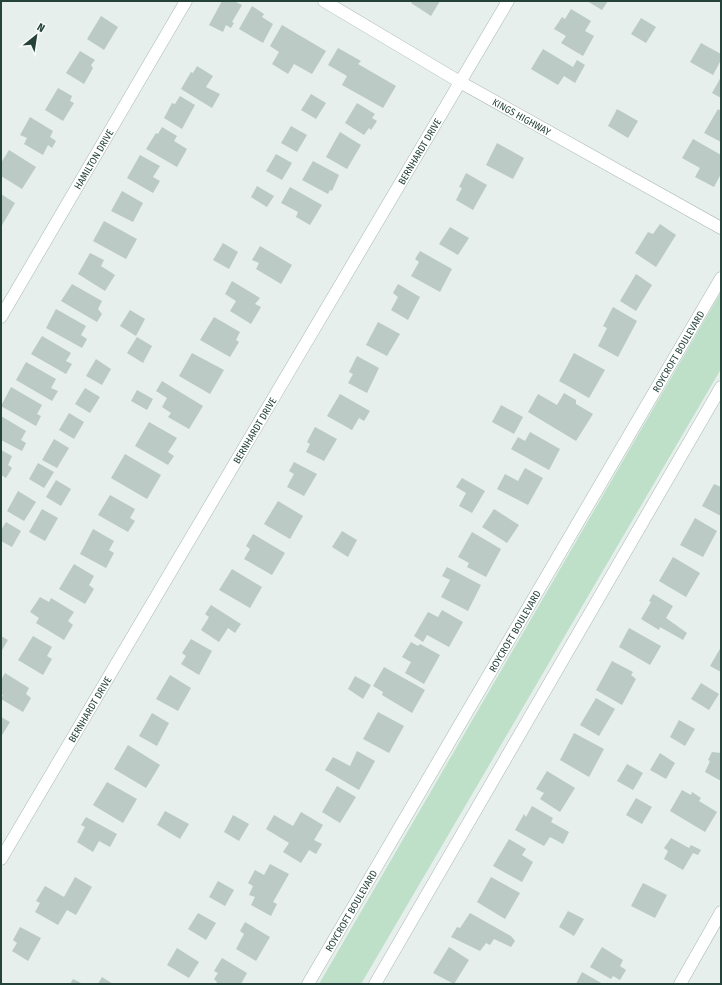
<svg xmlns="http://www.w3.org/2000/svg" width="722" height="985" font-family="'Fira Sans Condensed',sans-serif">
  <rect width="100%" height="100%" fill="#e6efeb"/>
  <polygon fill="#bfe0c8" points="721,292 721,369 361,984 319,984"/>
  <g fill="#bbcac4">
    <polygon points="222,1 234,1 242,5 232,22 234,23 231,28 226,25 223,32 209,25"/>
    <polygon points="413,1 440,1 431,16 411,3"/>
    <polygon points="587,1 608,1 602,10"/>
    <polygon points="252,6 264,14 262,17 273,24 263,43 239,29"/>
    <polygon points="571,9 591,21 585,31 594,36 583,56 561,43 566,36 554,29 562,17 565,19"/>
    <polygon points="101,16 118,27 104,50 87,39"/>
    <polygon points="641,18 656,27 646,43 631,34"/>
    <polygon points="282,25 326,51 312,74 294,64 288,74 272,64 279,52 270,46"/>
    <polygon points="701,43 721,54 721,60 713,75 690,62"/>
    <polygon points="338,48 361,61 358,64 396,86 383,108 342,85 347,76 328,65"/>
    <polygon points="543,49 573,67 577,60 585,65 575,83 564,76 558,85 531,69"/>
    <polygon points="80,51 95,60 91,65 93,68 84,84 66,73"/>
    <polygon points="197,66 213,76 206,87 220,94 212,108 181,89 191,72 193,73"/>
    <polygon points="721,77 721,98 712,93"/>
    <polygon points="58,88 72,96 70,101 74,103 63,121 45,110"/>
    <polygon points="311,94 326,103 316,119 301,110"/>
    <polygon points="180,96 195,105 182,129 164,118 172,103 175,104"/>
    <polygon points="357,103 375,114 372,118 377,121 371,130 369,128 364,135 345,123"/>
    <polygon points="617,109 638,121 628,138 608,126"/>
    <polygon points="718,109 721,111 721,142 704,133"/>
    <polygon points="30,117 53,131 50,137 56,141 52,148 48,145 43,155 24,144 27,138 20,135"/>
    <polygon points="291,126 307,135 297,152 281,143"/>
    <polygon points="162,127 177,136 174,141 187,149 177,167 146,149 156,133 158,134"/>
    <polygon points="340,132 361,145 347,169 326,157"/>
    <polygon points="693,139 721,155 721,174 714,187 695,177 700,168 682,158"/>
    <polygon points="497,143 524,158 513,179 486,165"/>
    <polygon points="9,150 36,167 22,189 1,176 1,163"/>
    <polygon points="276,154 292,163 282,180 266,171"/>
    <polygon points="140,155 160,166 153,177 160,181 153,193 127,178"/>
    <polygon points="313,161 339,175 332,191 330,190 328,194 302,180"/>
    <polygon points="466,173 487,185 473,210 456,200 462,188 459,187"/>
    <polygon points="257,186 274,196 267,207 251,197"/>
    <polygon points="290,187 322,205 310,225 296,217 298,212 281,203"/>
    <polygon points="122,191 143,203 133,222 111,211"/>
    <polygon points="1,194 15,203 1,227"/>
    <polygon points="104,221 137,239 126,259 93,241"/>
    <polygon points="660,224 676,235 656,267 635,253 648,232 653,234"/>
    <polygon points="450,227 469,238 458,255 439,244"/>
    <polygon points="223,243 238,252 229,269 213,260"/>
    <polygon points="260,246 292,265 281,284 256,269 259,263 252,260"/>
    <polygon points="420,251 452,269 440,292 411,276 419,262 415,259"/>
    <polygon points="90,253 104,260 101,266 115,275 105,291 78,274"/>
    <polygon points="636,274 652,285 636,311 620,301"/>
    <polygon points="232,281 260,298 255,304 261,307 251,324 230,311 236,301 225,294"/>
    <polygon points="72,284 102,301 98,309 102,314 97,322 61,301"/>
    <polygon points="398,284 420,297 408,320 391,310 398,297 393,293"/>
    <polygon points="613,307 637,321 618,357 598,346 607,328 603,326"/>
    <polygon points="56,309 86,326 81,335 87,339 82,348 46,328"/>
    <polygon points="130,310 145,319 136,336 120,326"/>
    <polygon points="214,317 240,332 236,340 239,342 230,357 200,340"/>
    <polygon points="378,322 400,334 387,356 366,345"/>
    <polygon points="42,336 71,353 66,361 72,364 66,374 31,354"/>
    <polygon points="137,337 152,346 143,363 127,353"/>
    <polygon points="192,353 224,370 210,394 179,376"/>
    <polygon points="574,353 605,370 589,398 559,381"/>
    <polygon points="357,356 379,368 367,393 348,383 353,374 349,372"/>
    <polygon points="96,359 111,369 102,385 86,376"/>
    <polygon points="26,362 56,379 51,388 58,391 52,401 16,380"/>
    <polygon points="162,381 203,406 189,429 168,417 171,413 162,407 167,398 156,391"/>
    <polygon points="11,387 42,405 37,414 41,416 36,426 1,406"/>
    <polygon points="85,388 100,397 90,413 75,404"/>
    <polygon points="137,390 153,399 147,410 131,401"/>
    <polygon points="564,393 576,400 576,404 593,414 576,441 528,412 538,394 557,405"/>
    <polygon points="340,394 370,411 364,421 359,418 352,430 327,416"/>
    <polygon points="501,405 523,417 514,434 492,422"/>
    <polygon points="69,413 84,422 74,439 59,430"/>
    <polygon points="1,416 26,431 21,440 26,443 22,451 1,440"/>
    <polygon points="149,422 177,438 168,452 174,456 168,465 135,446"/>
    <polygon points="315,427 337,439 324,461 306,452 310,444 307,442"/>
    <polygon points="530,432 560,449 549,470 511,449 518,437 525,441"/>
    <polygon points="54,439 69,448 57,468 42,460"/>
    <polygon points="1,450 12,456 8,465 12,468 6,478 1,475"/>
    <polygon points="125,454 161,475 147,499 111,478"/>
    <polygon points="294,462 317,474 304,496 287,487 294,474 289,471"/>
    <polygon points="38,463 54,472 44,488 29,479"/>
    <polygon points="525,468 543,478 528,505 497,489 505,474 518,481"/>
    <polygon points="462,478 485,491 472,513 459,506 466,493 456,487"/>
    <polygon points="56,480 71,489 61,506 46,497"/>
    <polygon points="714,484 721,487 721,516 702,506"/>
    <polygon points="18,491 36,502 24,521 7,511"/>
    <polygon points="110,495 135,509 130,518 135,521 128,532 98,515"/>
    <polygon points="278,501 303,516 290,539 264,524"/>
    <polygon points="42,509 58,518 45,541 29,532"/>
    <polygon points="494,509 519,525 507,543 482,527"/>
    <polygon points="695,518 717,531 703,557 680,545"/>
    <polygon points="6,522 21,531 12,547 1,541 1,530"/>
    <polygon points="93,529 114,541 109,550 114,553 106,568 80,554"/>
    <polygon points="342,531 357,540 348,557 332,547"/>
    <polygon points="472,532 501,549 486,577 467,567 469,563 458,557"/>
    <polygon points="253,534 285,553 272,575 244,559 250,549 246,546"/>
    <polygon points="673,557 700,573 686,597 659,581"/>
    <polygon points="74,564 94,576 89,585 94,589 85,604 59,589"/>
    <polygon points="447,567 481,585 468,611 441,597 450,580 442,576"/>
    <polygon points="232,569 262,587 250,608 219,590"/>
    <polygon points="653,594 673,606 666,618 687,633 683,640 660,627 659,630 641,619 651,602 649,601"/>
    <polygon points="40,597 49,602 51,598 74,612 68,621 73,625 64,640 36,623 39,618 30,612"/>
    <polygon points="211,605 241,624 235,633 228,628 219,642 201,630 209,617 205,614"/>
    <polygon points="442,610 463,622 449,647 427,635 423,642 414,636 428,612 438,617"/>
    <polygon points="629,628 661,646 650,665 619,647"/>
    <polygon points="1,636 8,640 1,652"/>
    <polygon points="33,636 52,647 47,656 52,659 43,675 18,660"/>
    <polygon points="191,639 212,651 199,675 181,664 186,656 182,653"/>
    <polygon points="411,642 418,646 420,644 440,655 424,684 405,673 411,662 402,657"/>
    <polygon points="721,647 721,672 710,666"/>
    <polygon points="612,661 633,672 631,675 636,679 622,705 596,690"/>
    <polygon points="384,667 425,690 412,713 382,695 383,692 373,686"/>
    <polygon points="5,673 29,688 26,694 31,698 23,712 1,699 3,695 1,694 1,680"/>
    <polygon points="170,675 191,688 178,711 156,699"/>
    <polygon points="355,676 371,685 363,699 348,689"/>
    <polygon points="701,683 719,694 709,710 691,699"/>
    <polygon points="596,698 615,709 599,736 580,725"/>
    <polygon points="378,712 404,726 389,753 363,739"/>
    <polygon points="152,713 169,723 157,746 139,736"/>
    <polygon points="1,717 10,722 1,737"/>
    <polygon points="679,720 695,729 685,746 670,737"/>
    <polygon points="574,733 604,749 589,777 560,760"/>
    <polygon points="128,745 160,765 146,788 114,769"/>
    <polygon points="357,751 375,761 359,790 325,770 333,757 350,766"/>
    <polygon points="712,752 721,753 721,781 705,772 710,761 708,760"/>
    <polygon points="660,753 675,763 666,779 650,770"/>
    <polygon points="627,764 643,773 633,790 617,781"/>
    <polygon points="547,771 575,788 560,812 540,799 544,793 536,789"/>
    <polygon points="107,782 137,799 123,823 93,805"/>
    <polygon points="337,786 356,797 340,823 322,812"/>
    <polygon points="682,790 691,795 692,792 701,798 699,801 717,812 705,832 670,811"/>
    <polygon points="636,798 652,807 642,824 626,815"/>
    <polygon points="532,806 553,818 551,822 569,832 563,844 550,837 544,846 515,830 524,814 526,817"/>
    <polygon points="165,811 189,824 180,839 157,825"/>
    <polygon points="301,812 323,825 314,840 322,844 316,854 309,850 301,863 283,852 289,843 266,829 274,815 293,826"/>
    <polygon points="233,815 249,824 239,841 224,832"/>
    <polygon points="86,817 117,834 110,847 99,841 93,852 77,842 85,827 81,825"/>
    <polygon points="671,838 689,848 691,845 701,850 698,855 693,853 683,870 664,859 668,851 664,848"/>
    <polygon points="509,839 526,849 522,855 533,862 522,882 493,866"/>
    <polygon points="270,864 289,874 273,902 277,904 271,916 251,905 255,897 249,895 253,886 248,883 255,870 264,875"/>
    <polygon points="75,877 92,887 76,915 67,910 58,925 35,912 40,903 36,901 45,886 64,897"/>
    <polygon points="491,877 520,893 505,919 477,902"/>
    <polygon points="218,881 234,890 225,906 209,897"/>
    <polygon points="643,883 667,895 655,918 631,906"/>
    <polygon points="568,911 584,919 574,936 559,927"/>
    <polygon points="198,913 216,923 206,940 188,929"/>
    <polygon points="470,913 511,936 515,941 511,947 494,939 490,945 486,943 480,951 451,937 457,927 460,928"/>
    <polygon points="245,922 270,937 256,961 236,949 244,934 240,931"/>
    <polygon points="20,927 41,938 28,961 12,951 17,943 13,940"/>
    <polygon points="449,947 469,960 454,984 433,973"/>
    <polygon points="602,947 623,960 620,966 626,970 620,980 613,976 611,979 590,967"/>
    <polygon points="177,948 199,962 189,978 167,965"/>
    <polygon points="222,958 247,973 241,984 216,984 217,982 214,979 218,973 214,971"/>
    <polygon points="582,972 603,984 576,984"/>
    <polygon points="102,977 113,984 98,984"/>
    <polygon points="73,979 83,984 70,984"/>
  </g>
  <g fill="none" stroke-linecap="round" stroke-linejoin="round">
    <defs>
      <g id="minor">
        <path id="s1" d="M324,1L460,82L721,228"/>
        <path id="s2" d="M1,317L186,1"/>
        <path id="s3" d="M1,859L508,1"/>
        <path id="s4" d="M308,984L721,278"/>
        <polyline points="375,984 721,387"/>
        <polyline points="680,984 721,912"/>
      </g>
    </defs>
    <use href="#minor" stroke="#a8b8b2" stroke-width="13"/>
    <use href="#minor" stroke="#fff" stroke-width="12"/>
  </g>
  <g text-anchor="middle" stroke-width="3" stroke-linejoin="round" paint-order="stroke">
    <g font-size="10" fill="#24423a" stroke="#f7fbf9">
      <text dy="4" stroke="none"><textPath href="#s1" startOffset="229">KINGS HIGHWAY</textPath></text>
      <text dy="4" stroke="none"><textPath href="#s3" startOffset="822">BERNHARDT DRIVE</textPath></text>
      <text dy="4" stroke="none"><textPath href="#s2" startOffset="183">HAMILTON DRIVE</textPath></text>
      <text dy="4" stroke="none"><textPath href="#s4" startOffset="733">ROYCROFT BOULEVARD</textPath></text>
      <text dy="4" stroke="none"><textPath href="#s3" startOffset="498">BERNHARDT DRIVE</textPath></text>
      <text dy="4" stroke="none"><textPath href="#s4" startOffset="409">ROYCROFT BOULEVARD</textPath></text>
      <text dy="4" stroke="none"><textPath href="#s3" startOffset="174">BERNHARDT DRIVE</textPath></text>
      <text dy="4" stroke="none"><textPath href="#s4" startOffset="85">ROYCROFT BOULEVARD</textPath></text>
    </g>
  </g>
  <rect width="722" height="985" fill="none" stroke="#24423a" stroke-width="4"/>
  <g transform="translate(36 36) rotate(30)" stroke="#f7fbf9" stroke-width="3" paint-order="stroke">
  <path d="M0-3L7 15L0 10L-7 15Z" fill="#24423a"/>
  <text y="-6" font-size="11" font-weight="bold" text-anchor="middle" fill="#24423a">N</text>
  </g>
</svg>
